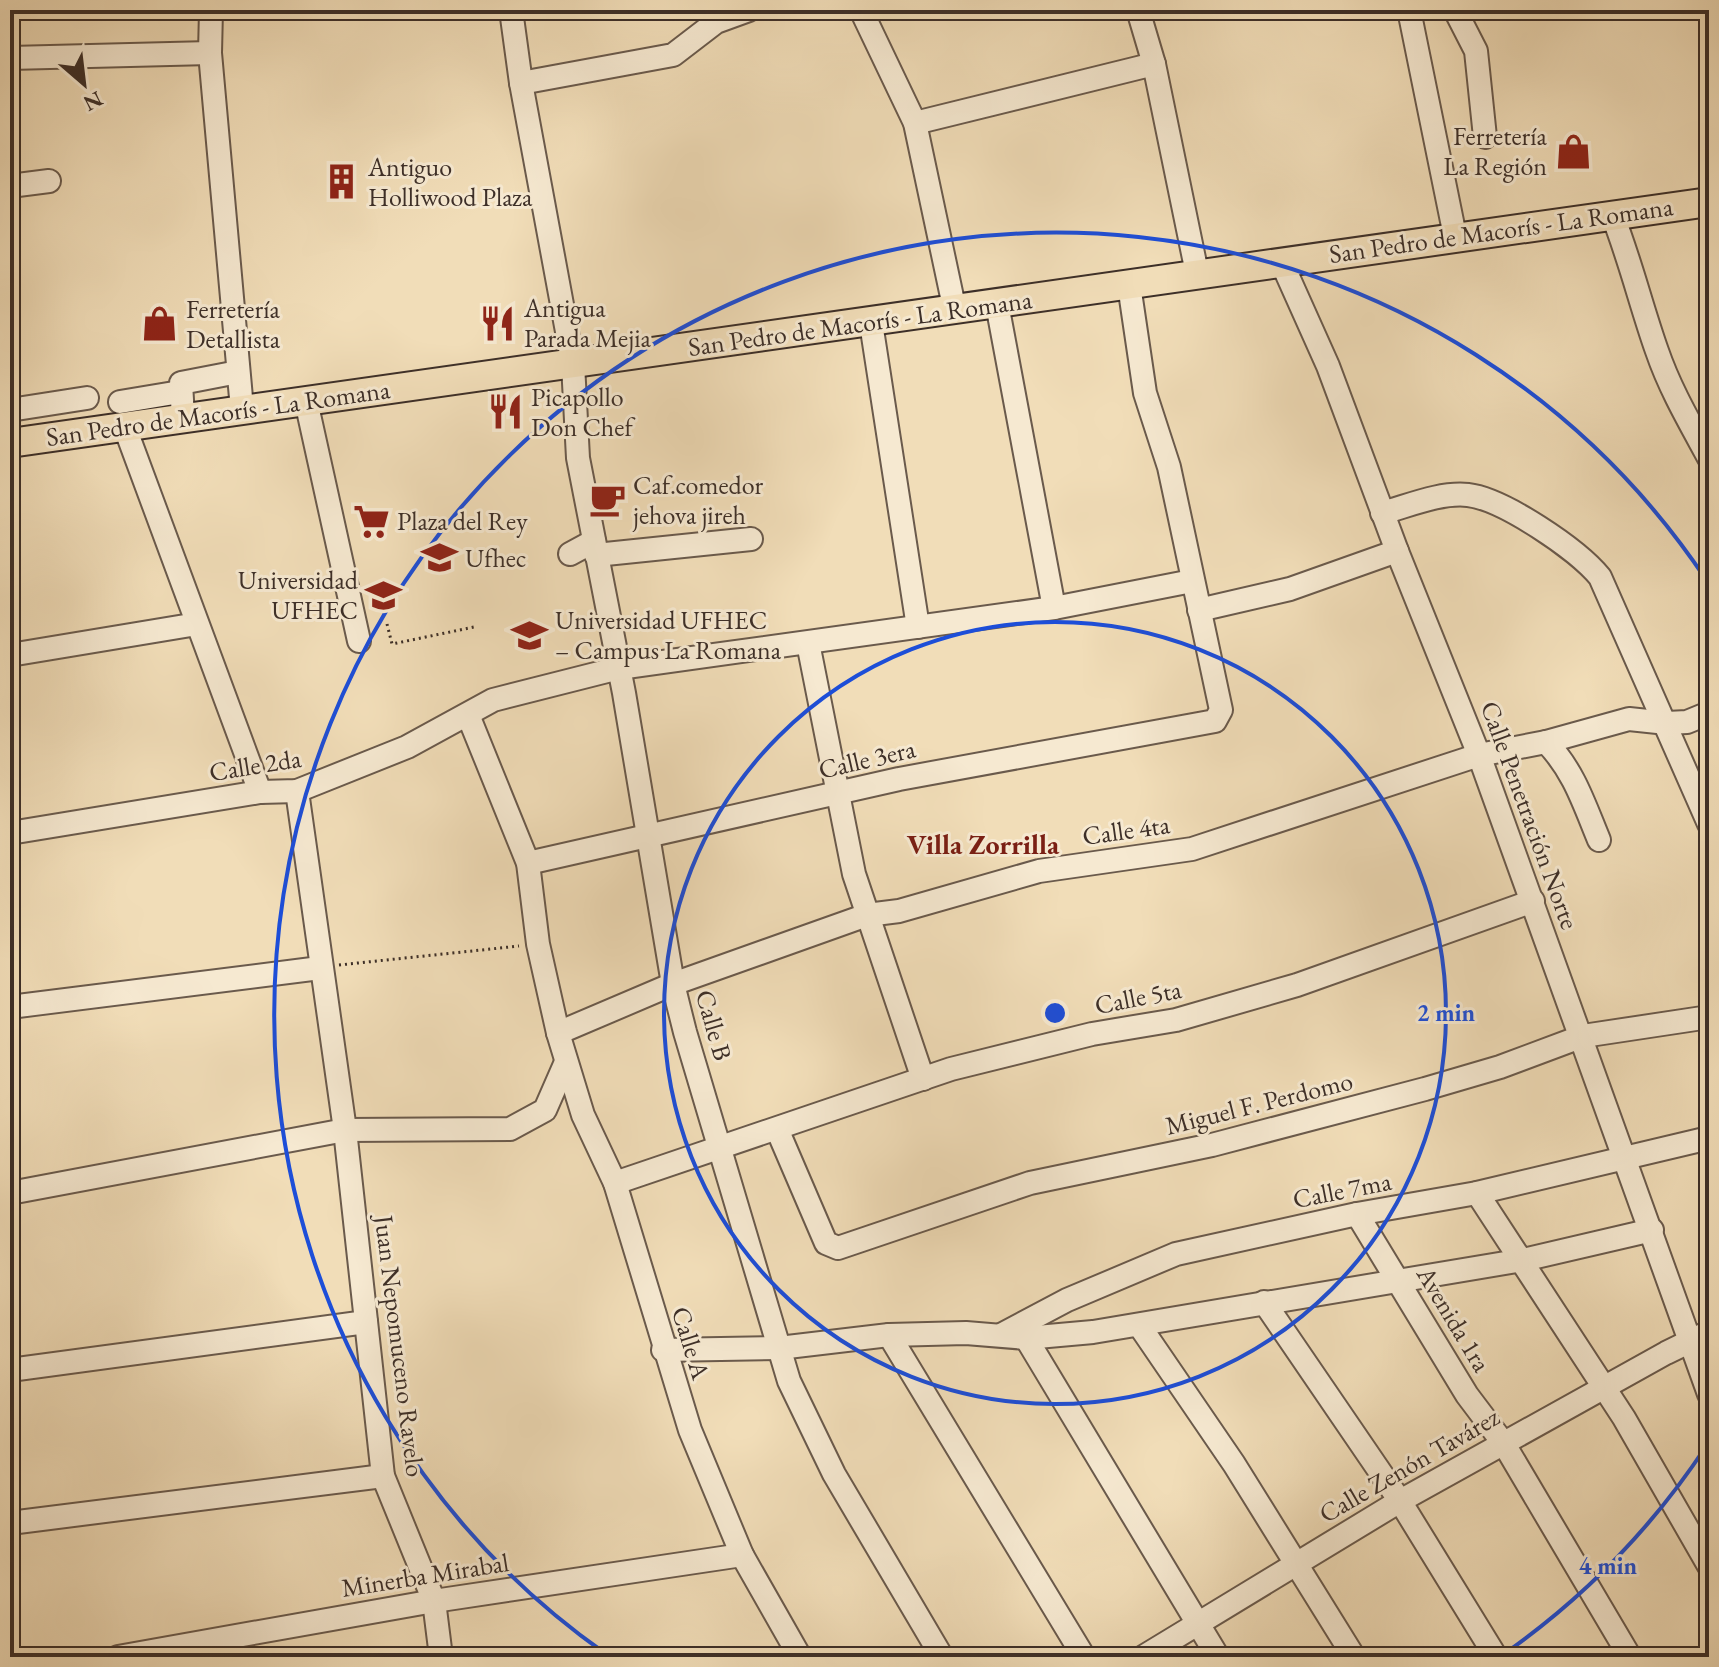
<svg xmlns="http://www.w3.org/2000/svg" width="1719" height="1667" font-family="'EB Garamond',serif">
  <rect width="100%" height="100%" fill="#f1ddb8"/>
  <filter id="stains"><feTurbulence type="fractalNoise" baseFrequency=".0025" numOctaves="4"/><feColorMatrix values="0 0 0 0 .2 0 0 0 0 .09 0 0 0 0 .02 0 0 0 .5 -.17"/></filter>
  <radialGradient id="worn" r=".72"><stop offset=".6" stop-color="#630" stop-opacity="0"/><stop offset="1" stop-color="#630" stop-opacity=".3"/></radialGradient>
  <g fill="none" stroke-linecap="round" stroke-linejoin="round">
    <defs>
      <g id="minor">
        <polyline points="211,10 210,53 242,409"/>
        <polyline points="511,10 521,83 573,364 578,458 624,693 673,984 685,1032 789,1381 834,1474 942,1657"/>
        <polyline points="861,10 915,123 955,311"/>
        <polyline points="1138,10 1154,64 1197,273"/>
        <polyline points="1409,10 1455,236"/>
        <polyline points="1455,10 1476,51 1485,137"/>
        <polyline points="10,58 210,53"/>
        <polyline points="521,83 673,55 716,22 749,10"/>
        <polyline points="915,123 1154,64"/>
        <polyline points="10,186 49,181"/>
        <path d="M1612,214C1630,259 1641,306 1657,351C1670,389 1690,423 1709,458"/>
        <polyline points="1281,261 1328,366 1397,551 1479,755 1709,1394"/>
        <polyline points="997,304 1054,608"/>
        <polyline points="871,323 918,627"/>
        <polyline points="306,401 359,641"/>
        <polyline points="120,402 180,392"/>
        <polyline points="10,410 87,398"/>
        <polyline points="183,417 181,383 238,372"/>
        <polyline points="124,425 260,792"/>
        <path d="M1382,513C1408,506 1440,492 1468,495C1503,499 1577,549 1600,577L1709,824"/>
        <polyline points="570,554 594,541"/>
        <polyline points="596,555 751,539"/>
        <polyline points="1199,610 1290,589 1397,551"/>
        <polyline points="808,643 854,874 923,1079"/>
        <polyline points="10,655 197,624"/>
        <polyline points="468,715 528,863 538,944 558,1033 583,1115 615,1183 690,1430 742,1555 800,1657"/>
        <path d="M1546,742C1574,771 1584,804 1599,840"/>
        <polyline points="297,791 345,1130 383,1476 434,1601 441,1657"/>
        <polyline points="10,833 260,792 297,791 407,747 493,700 619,668 1054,608 1192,581"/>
        <polyline points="528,863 899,779 1215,721 1221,710 1169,467 1145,393 1129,285"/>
        <polyline points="10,1007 320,968"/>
        <polyline points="558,1033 673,984 867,915 899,911 1039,871 1192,849 1479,755 1546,742 1629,719 1667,723 1687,722 1709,713"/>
        <polyline points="777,1129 826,1243 838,1248 1030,1183 1212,1145 1425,1089 1500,1067 1583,1036 1709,1017"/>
        <polyline points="615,1183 951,1069 1092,1034 1176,1020 1297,985 1533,901"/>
        <polyline points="10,1193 345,1130 510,1129 545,1110 566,1062"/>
        <polyline points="1477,1193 1624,1418 1709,1566"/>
        <polyline points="1357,1214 1467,1395 1504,1444 1630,1657"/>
        <polyline points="1264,1302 1400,1501 1496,1657"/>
        <polyline points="1139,1325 1234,1464 1354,1657"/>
        <polyline points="889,1335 1084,1657"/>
        <polyline points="1001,1335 1067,1300 1176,1254 1357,1214 1477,1193 1709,1138"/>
        <polyline points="1026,1338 1218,1657"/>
        <polyline points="663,1350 779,1348 889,1335 966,1333 1026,1338 1093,1332 1523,1260 1652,1230"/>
        <polyline points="10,1370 366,1322"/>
        <polyline points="10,1523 383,1476"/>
        <polyline points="118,1657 434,1601 742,1555"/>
        <polyline points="1143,1657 1400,1501 1666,1353 1709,1332"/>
      </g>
      <polyline id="major" points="10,443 1709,202"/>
    </defs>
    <use href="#minor" stroke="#6a5a4c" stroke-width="26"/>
    <use href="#major" stroke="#3d2f28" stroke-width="32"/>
    <g stroke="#3d2f28" stroke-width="3" stroke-dasharray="2 4" stroke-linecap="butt">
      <polyline points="387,624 392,644 474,627"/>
      <polyline points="339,965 519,946"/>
    </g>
    <use href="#minor" stroke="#f6e9d1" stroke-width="22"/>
    <use href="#major" stroke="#f1ddb8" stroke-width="28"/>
  </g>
  <g fill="none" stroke="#1d4ed8" stroke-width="4">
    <circle cx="1055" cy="1013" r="391"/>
    <path d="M1707 1445A782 782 0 0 1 1504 1654M606 1654A782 782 0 1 1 1707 581"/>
  </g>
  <defs>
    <symbol id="shop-bare" viewBox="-9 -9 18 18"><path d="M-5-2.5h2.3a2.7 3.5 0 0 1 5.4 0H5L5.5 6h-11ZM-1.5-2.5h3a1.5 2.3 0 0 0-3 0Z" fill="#8f2418" stroke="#f6e9d1" stroke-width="2.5" paint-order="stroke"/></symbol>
    <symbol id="building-bare" viewBox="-9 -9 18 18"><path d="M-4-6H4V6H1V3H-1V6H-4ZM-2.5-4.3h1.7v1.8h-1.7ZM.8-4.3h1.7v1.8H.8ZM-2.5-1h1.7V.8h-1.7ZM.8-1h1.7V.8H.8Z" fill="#8f2418" stroke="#f6e9d1" stroke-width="2.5" paint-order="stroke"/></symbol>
    <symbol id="restaurant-bare" viewBox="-9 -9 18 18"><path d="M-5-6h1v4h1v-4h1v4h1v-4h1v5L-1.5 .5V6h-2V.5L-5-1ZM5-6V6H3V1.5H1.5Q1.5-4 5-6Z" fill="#8f2418" stroke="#f6e9d1" stroke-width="2.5" paint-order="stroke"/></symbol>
    <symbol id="cafe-bare" viewBox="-9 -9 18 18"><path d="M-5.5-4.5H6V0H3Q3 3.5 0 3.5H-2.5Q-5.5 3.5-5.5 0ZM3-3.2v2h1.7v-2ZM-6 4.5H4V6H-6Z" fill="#8f2418" stroke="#f6e9d1" stroke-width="2.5" paint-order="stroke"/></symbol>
    <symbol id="supermarket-bare" viewBox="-9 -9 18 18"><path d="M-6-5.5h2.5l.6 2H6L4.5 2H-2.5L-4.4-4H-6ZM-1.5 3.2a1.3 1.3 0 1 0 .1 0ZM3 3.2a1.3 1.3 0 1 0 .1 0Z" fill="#8f2418" stroke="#f6e9d1" stroke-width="2.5" paint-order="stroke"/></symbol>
    <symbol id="university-bare" viewBox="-9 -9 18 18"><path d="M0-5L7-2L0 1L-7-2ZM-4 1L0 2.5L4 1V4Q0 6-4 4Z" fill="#8f2418" stroke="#f6e9d1" stroke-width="2.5" paint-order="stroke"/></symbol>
  </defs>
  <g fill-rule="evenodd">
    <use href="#shop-bare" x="1548" y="126" width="51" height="51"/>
    <use href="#building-bare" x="316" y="156" width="51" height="51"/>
    <use href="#restaurant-bare" x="472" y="298" width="51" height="51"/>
    <use href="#shop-bare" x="134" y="298" width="51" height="51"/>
    <use href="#restaurant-bare" x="480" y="386" width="51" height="51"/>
    <use href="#cafe-bare" x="582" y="474" width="51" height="51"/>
    <use href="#supermarket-bare" x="346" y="496" width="51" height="51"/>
    <use href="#university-bare" x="414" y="532" width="51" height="51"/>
    <use href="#university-bare" x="358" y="570" width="51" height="51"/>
    <use href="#university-bare" x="504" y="610" width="51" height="51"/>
  </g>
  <g text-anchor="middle" stroke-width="6" stroke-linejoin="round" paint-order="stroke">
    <g font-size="26" fill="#3d2f28" stroke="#f6e9d1" text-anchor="start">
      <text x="1547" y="145" text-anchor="end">Ferretería<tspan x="1547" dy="30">La Región</tspan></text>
      <text x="368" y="176">Antiguo<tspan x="368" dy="30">Holliwood Plaza</tspan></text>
      <text x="524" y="317">Antigua<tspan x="524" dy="30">Parada Mejia</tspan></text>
      <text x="186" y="318">Ferretería<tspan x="186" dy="30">Detallista</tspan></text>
      <text x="531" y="406">Picapollo<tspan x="531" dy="30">Don Chef</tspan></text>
      <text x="633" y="494">Caf.comedor<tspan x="633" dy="30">jehova jireh</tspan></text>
      <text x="397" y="530">Plaza del Rey</text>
      <text x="465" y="567">Ufhec</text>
      <text x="358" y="589" text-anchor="end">Universidad<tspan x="358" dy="30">UFHEC</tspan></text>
      <text x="555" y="629">Universidad UFHEC<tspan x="555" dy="30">– Campus La Romana</tspan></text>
    </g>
    <g font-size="26" fill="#3d2f28" stroke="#f6e9d1">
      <text transform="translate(1501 230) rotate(-8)" y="9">San Pedro de Macorís - La Romana</text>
      <text transform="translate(860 323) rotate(-8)" y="9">San Pedro de Macorís - La Romana</text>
      <text transform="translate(218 413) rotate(-8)" y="9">San Pedro de Macorís - La Romana</text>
      <text transform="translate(867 759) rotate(-13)" y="9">Calle 3era</text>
      <text transform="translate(255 765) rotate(-9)" y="9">Calle 2da</text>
      <text transform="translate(1530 815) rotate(70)" y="9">Calle Penetración Norte</text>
      <text transform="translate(1126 830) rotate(-8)" y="9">Calle 4ta</text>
      <text transform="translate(1138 997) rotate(-11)" y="9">Calle 5ta</text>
      <text transform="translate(714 1025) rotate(74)" y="9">Calle B</text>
      <text transform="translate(1259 1103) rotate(-14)" y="9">Miguel F. Perdomo</text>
      <text transform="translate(1342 1190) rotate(-11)" y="9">Calle 7ma</text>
      <text transform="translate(1454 1319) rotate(59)" y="9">Avenida 1ra</text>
      <text transform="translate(691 1343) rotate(73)" y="9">Calle A</text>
      <text transform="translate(400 1346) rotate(83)" y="9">Juan Nepomuceno Ravelo</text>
      <text transform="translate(1409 1465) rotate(-30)" y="9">Calle Zenón Tavárez</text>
      <text transform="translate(425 1575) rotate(-9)" y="9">Minerba Mirabal</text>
    </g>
    <g font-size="28" font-weight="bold" fill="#7a1f14" stroke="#f6e9d1">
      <text x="983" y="854">Villa Zorrilla</text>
    </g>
  </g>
  <circle cx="1055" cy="1013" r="12" fill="#1d4ed8" stroke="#f6e9d1" stroke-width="4"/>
  <g font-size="24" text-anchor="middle" font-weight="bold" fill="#1d4ed8" stroke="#f6e9d1" stroke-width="6" stroke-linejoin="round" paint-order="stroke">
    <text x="1446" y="1021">2 min</text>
    <text x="1608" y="1574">4 min</text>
  </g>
  <rect width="1719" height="1667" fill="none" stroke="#f1ddb8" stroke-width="40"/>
  <rect x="12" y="12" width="1695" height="1643" fill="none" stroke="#3d2f28" stroke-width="4"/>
  <rect x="20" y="20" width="1679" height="1627" fill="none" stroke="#3d2f28" stroke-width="2"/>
  <g transform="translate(84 84) rotate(152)" stroke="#f6e9d1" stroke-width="6" paint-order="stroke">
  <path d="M0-6L14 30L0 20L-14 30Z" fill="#3d2f28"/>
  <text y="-12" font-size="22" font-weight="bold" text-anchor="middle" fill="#3d2f28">N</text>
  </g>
  <rect width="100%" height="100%" filter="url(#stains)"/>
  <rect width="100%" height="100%" fill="url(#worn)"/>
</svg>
